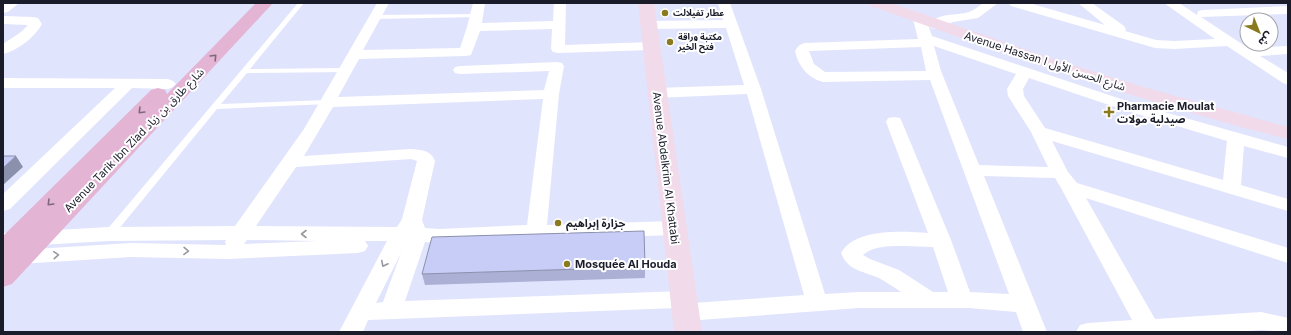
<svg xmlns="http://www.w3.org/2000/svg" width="1291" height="335" font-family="Inter,'Noto Sans Arabic',sans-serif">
  <rect width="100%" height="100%" fill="#e1e4fd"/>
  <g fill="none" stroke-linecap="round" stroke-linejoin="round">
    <g fill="#fff" fill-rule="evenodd">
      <polygon points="298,3 304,3 250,69 344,68 347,68 347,72 247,73 221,104 326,100 329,100 330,102 329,104 217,109 113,236 105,236 104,234 105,232"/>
      <polygon points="477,14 479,15 479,17 375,19 372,17 375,15"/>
    </g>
    <g fill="#fff" fill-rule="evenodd">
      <polygon points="19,3 8,12 3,13 3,4"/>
      <path d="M377,3H389L363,50L460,48L467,27L473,3H485L482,23L553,21L554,3H566L565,45L651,42L656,43L658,46L656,49L651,50L558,53L553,52L551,49L552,29L480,31L471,55L466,56L359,59L338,97L544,90L549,71L460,74L455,73L453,70L455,67L460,66L557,62L562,63L564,66L559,94L547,225L673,221L680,223L683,228L680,233L673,235L440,243L425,242L405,301L684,291L692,293L695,299L693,303L804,295L747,94L656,98L650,96L648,93L650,90L656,88L744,85L726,28L649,29L644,28L642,25L644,22L649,21L723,20L718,3H730L761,89L825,294L859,292H901C894,287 886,282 879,278C863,271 848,271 841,253C855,228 903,231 928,233L886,122L888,118L894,117L900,118L902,122L951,240L970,292L1009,294L930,80L823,82C808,78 798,66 795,51C798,46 800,44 805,43L918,39L913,19L915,16H925L932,36L1136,104L1288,147V158L1244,146L1241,185L1288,199V211L1052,141L1068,172L1077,183L1288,248V263L1086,198L1155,319L1261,312L1288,318V332L1261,330L1234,332H1076L1080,325L1088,323L1132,320L1061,188L1055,178L984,176L1047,332H1023L1016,312L969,308H859L686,321L678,318L675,312L677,308L368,320L363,332H339L387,241H365L368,246L365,251L358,253L228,259L131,257L3,265V251L131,243L226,245L225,242L226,240L109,241L3,247V233L109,227L235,226L304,129ZM934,46L1016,74L1007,89L1008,96L1031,132L1048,167L979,165L941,71ZM921,47L926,71L825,72L814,64L809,51ZM1029,78L1124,110L1227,141L1223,180L1045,128L1024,96L1023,89ZM543,99L527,225L440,229L425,228L422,220L435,161C431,150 421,150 411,149L304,156L333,107ZM411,159L417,161L402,219L397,227L256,226L296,167ZM247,240L319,241L244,244ZM906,246L933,247L948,292H933L899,270L870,259L863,255C874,245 892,246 906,246ZM401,253L383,302L376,303Z"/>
      <path d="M983,3H998L978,18L953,22L936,29L931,28L929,25C938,12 956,16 969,12C974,10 979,6 983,3Z"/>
      <polygon points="1009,3 1029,3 1105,25 1078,3 1092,3 1124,26 1126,29 1125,31 1156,40 1174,41 1215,39 1164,3 1179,3 1197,15 1198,11 1203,10 1288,6 1288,14 1201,17 1248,48 1288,46 1288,54 1260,56 1288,73 1288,85 1283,83 1227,46 1174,49 1155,48 1011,6"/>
      <path d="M3,16L33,17L38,18L42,24C35,37 17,51 3,54V44L21,32L28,25L3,24Z"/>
      <polygon points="3,78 168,79 173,81 176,84 173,87 168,89 132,88 10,209 3,211 3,194 115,88 3,88"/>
    </g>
    <g fill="#f1daea" fill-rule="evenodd">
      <polygon points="638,3 654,3 702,332 674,332"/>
      <path d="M868,3H891L1056,60L1147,88L1288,127V139C1146,104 1008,55 871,6Z"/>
    </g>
    <polygon fill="#e3b4d4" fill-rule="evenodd" points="256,3 273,3 12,284 3,287 3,236 151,90 158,88 165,90 167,94"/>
  </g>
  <polygon fill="#abb0d4" points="645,267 645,278 425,285 422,274"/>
  <polygon fill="#8b90ac" points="16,156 23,167 3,185 3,168"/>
  <g fill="#c7cdf6" stroke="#8b90ac">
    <polygon points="3,156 16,156 3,168"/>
    <polygon points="644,231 645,267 422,274 432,237"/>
  </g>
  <defs><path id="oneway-chevron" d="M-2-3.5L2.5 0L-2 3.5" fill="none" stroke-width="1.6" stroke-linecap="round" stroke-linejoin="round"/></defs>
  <g stroke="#7e687f">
    <use href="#oneway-chevron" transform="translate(214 57) rotate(-46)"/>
    <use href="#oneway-chevron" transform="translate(141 111) rotate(135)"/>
    <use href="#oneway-chevron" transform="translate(50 203) rotate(135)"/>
  </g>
  <g stroke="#98999f">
    <use href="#oneway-chevron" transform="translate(304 234) rotate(-180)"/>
    <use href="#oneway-chevron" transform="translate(186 251) rotate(1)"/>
    <use href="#oneway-chevron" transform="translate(56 255) rotate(-4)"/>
    <use href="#oneway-chevron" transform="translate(384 264) rotate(117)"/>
  </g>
  <g fill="#8a7a1f" stroke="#fff" stroke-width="1.5">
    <circle cx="665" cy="13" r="4"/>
    <circle cx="670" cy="42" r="4"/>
    <path d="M1107 106h4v4h4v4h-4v4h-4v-4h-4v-4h4z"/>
    <circle cx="558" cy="223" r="4"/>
    <circle cx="567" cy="264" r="4"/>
  </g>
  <g text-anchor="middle" stroke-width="4" stroke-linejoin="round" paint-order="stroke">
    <g font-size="9" font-weight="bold" fill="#1a1c2a" stroke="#fff" text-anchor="start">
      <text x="673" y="16">عطار تفيلالت</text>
      <text x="678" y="40">مكتبة وراقة<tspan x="678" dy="10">فتح الخير</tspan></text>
    </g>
    <g font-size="11" fill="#1a1c2a" stroke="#fff">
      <text transform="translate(1045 61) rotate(18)" y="4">Avenue Hassan I شارع الحسن الأول</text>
      <text transform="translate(134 140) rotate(-46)" y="4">Avenue Tarik Ibn Ziad شارع طارق بن زياد</text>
      <text transform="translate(666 168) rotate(83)" y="4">Avenue Abdelkrim Al Khattabi</text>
    </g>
    <g font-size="11" font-weight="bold" fill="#1a1c2a" stroke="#fff" text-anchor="start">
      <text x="1117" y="110">Pharmacie Moulat<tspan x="1117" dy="13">صيدلية مولات</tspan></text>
      <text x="566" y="227">جزارة إبراهيم</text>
      <text x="575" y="268">Mosquée Al Houda</text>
    </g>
  </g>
  <rect width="1291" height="335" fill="none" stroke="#1a1c2a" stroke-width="8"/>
  <g transform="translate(1259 32) rotate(137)"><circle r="19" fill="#ffffff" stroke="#a3a4aa"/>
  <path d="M0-3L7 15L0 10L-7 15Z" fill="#8a7a1f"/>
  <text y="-6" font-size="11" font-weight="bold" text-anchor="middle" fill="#1a1c2a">ش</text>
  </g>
</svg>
